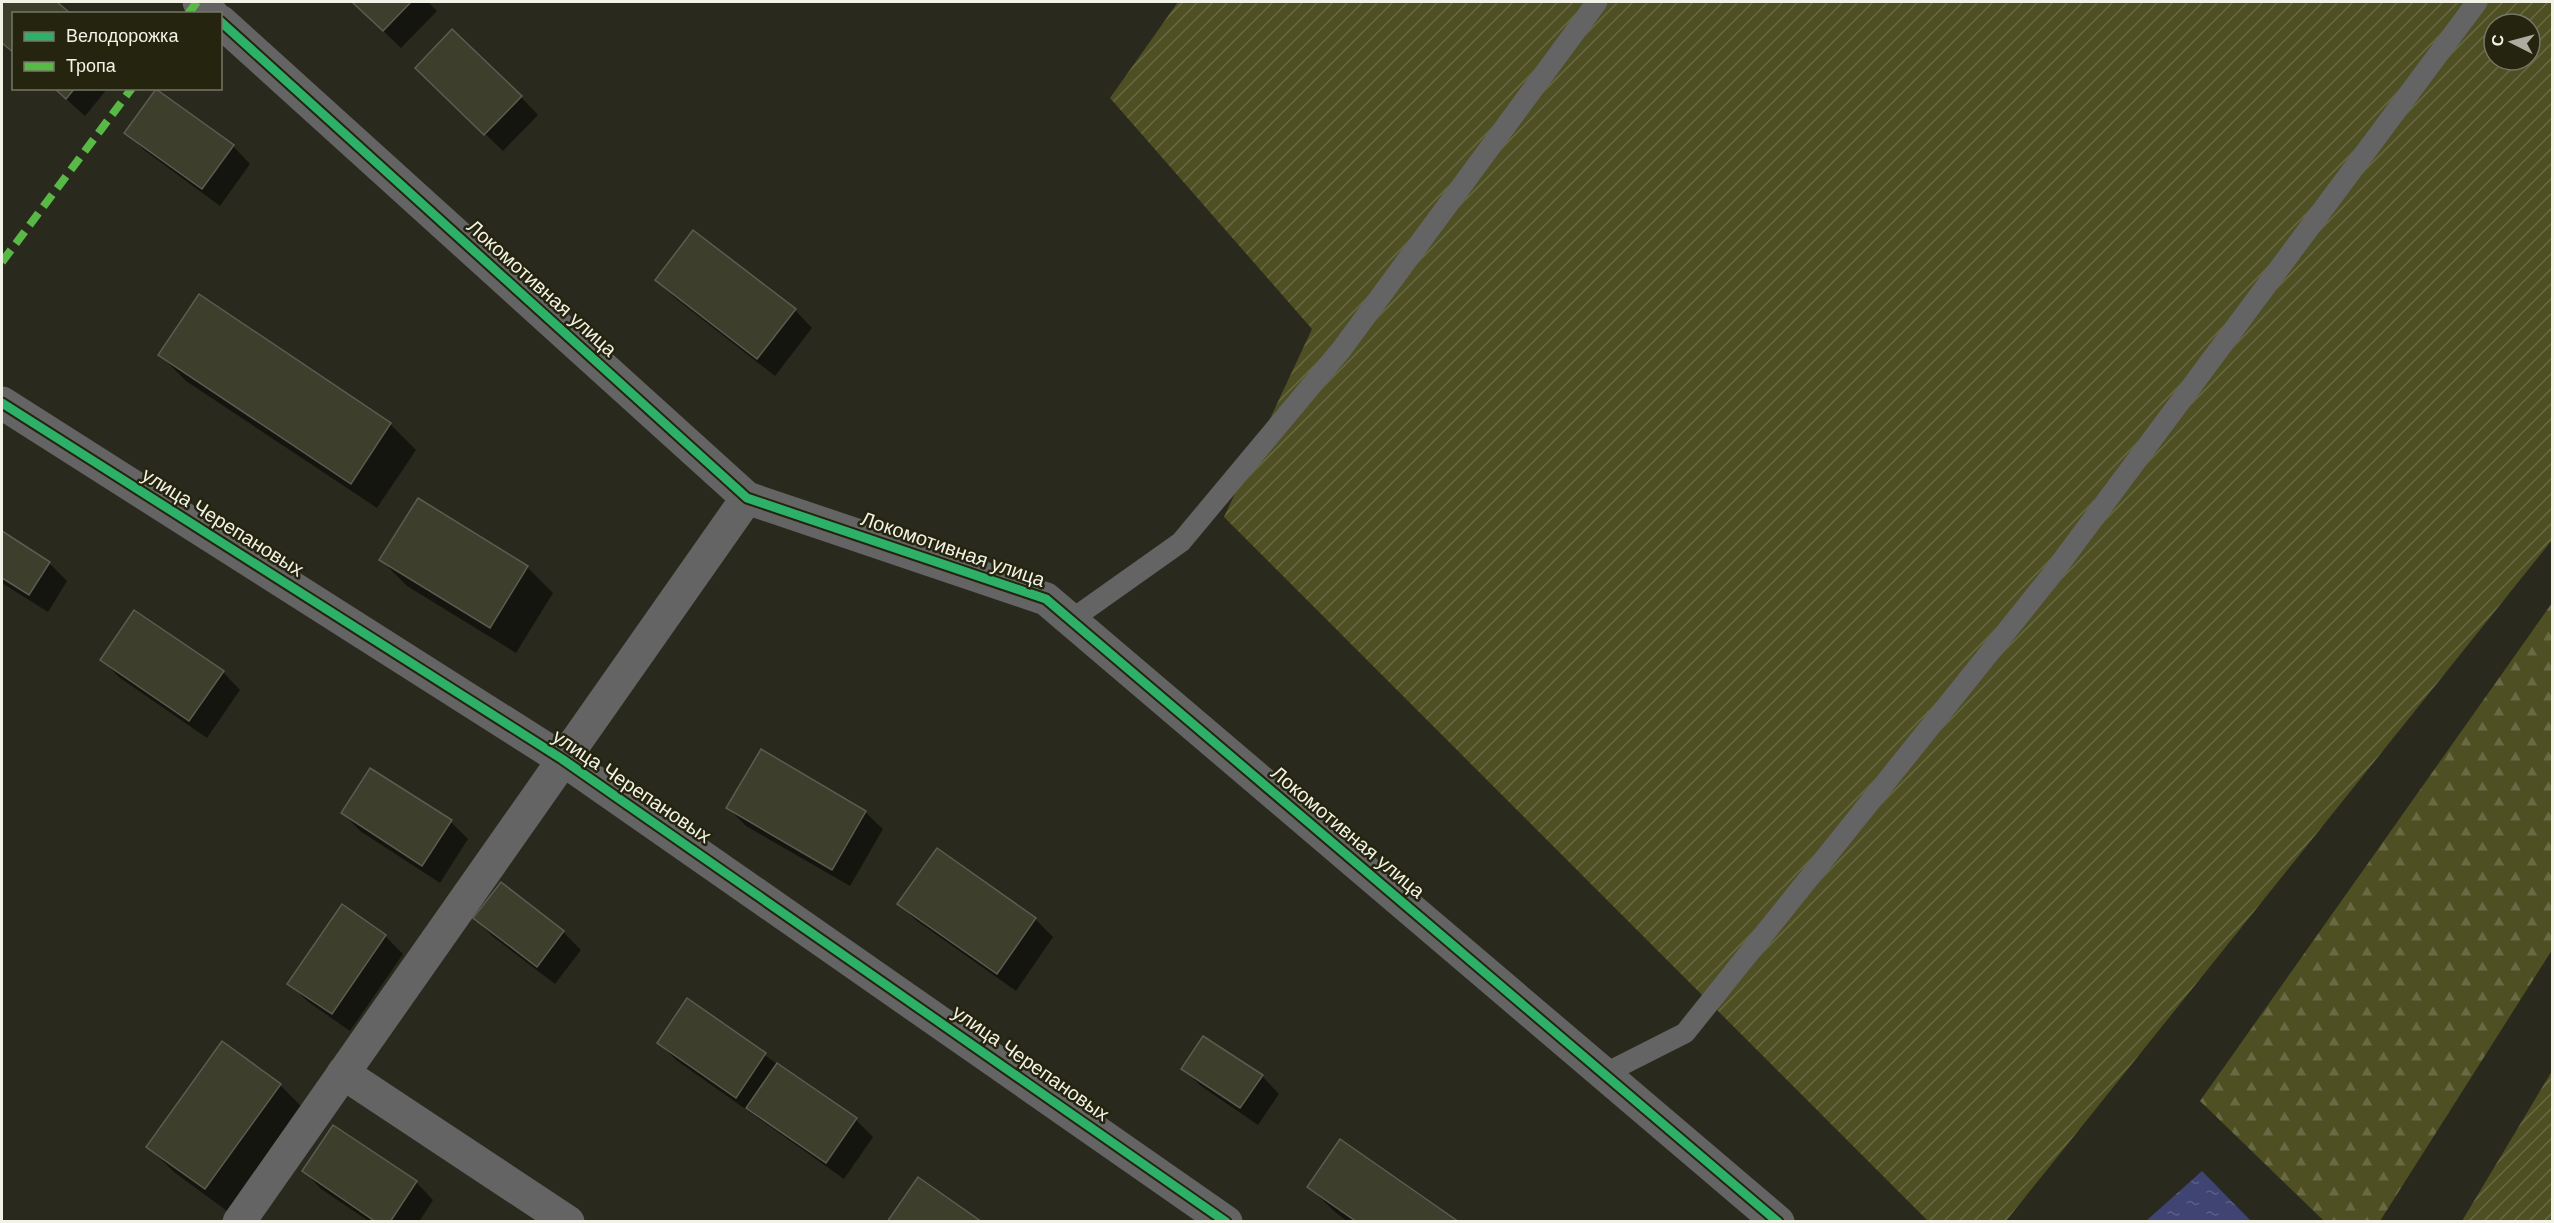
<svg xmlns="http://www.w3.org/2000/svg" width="2554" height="1223" font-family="'DM Sans',sans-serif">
  <defs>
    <pattern id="forest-firs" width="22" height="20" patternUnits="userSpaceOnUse" patternTransform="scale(1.5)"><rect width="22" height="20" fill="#4f4f24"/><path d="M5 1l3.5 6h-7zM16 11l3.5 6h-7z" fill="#696944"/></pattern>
    <pattern id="garden-furrows" width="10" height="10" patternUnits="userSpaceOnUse" patternTransform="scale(1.5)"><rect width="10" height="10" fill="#4f4f24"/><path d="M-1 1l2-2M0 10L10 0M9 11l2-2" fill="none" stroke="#696944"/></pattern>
    <pattern id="water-ripples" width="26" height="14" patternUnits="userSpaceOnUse" patternTransform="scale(1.5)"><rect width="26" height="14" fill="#3f4473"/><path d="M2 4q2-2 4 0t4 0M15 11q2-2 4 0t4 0" fill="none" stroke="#5b5f87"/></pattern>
  </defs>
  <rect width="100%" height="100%" fill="#29291d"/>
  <polygon fill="url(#forest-firs)" points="2552,603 2552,950 2380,1221 2324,1221 2200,1101"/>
  <g fill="url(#garden-furrows)" fill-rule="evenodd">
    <path d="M1178,2H2552V540L2006,1221H1928L1224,517L1312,329L1110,98ZM2494,24H2530V60H2494Z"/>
    <polygon points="2552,1071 2552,1221 2462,1221"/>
  </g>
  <polygon fill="url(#water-ripples)" points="2202,1171 2251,1221 2146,1221"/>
  <g fill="#0007">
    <polygon points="2,2 55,2 69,14 14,14 14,53 2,43"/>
    <polygon points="353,2 428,2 437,11 401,48"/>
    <polygon points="434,85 521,97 538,115 503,151"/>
    <polygon points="54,88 108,88 85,116"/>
    <polygon points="126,132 233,146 250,164 220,206 144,150"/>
    <polygon points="657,280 795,310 812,328 775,376 675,298"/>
    <polygon points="160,355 390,424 416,450 377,508 186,381"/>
    <polygon points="2,532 49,563 67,581 48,612 2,583"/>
    <polygon points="381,560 527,567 553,593 516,653 407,586"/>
    <polygon points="102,660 223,672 240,690 207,738 120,678"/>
    <polygon points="728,808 865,812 883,829 850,886 746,826"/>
    <polygon points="343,813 451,822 468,839 440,883 360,831"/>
    <polygon points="899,904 1035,919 1053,937 1016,991 917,921"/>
    <polygon points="475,918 563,932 581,950 555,984 492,936"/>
    <polygon points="385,936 403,954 350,1031 307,1001 289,983"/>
    <polygon points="687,1000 856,1120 873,1137 844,1179 676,1060 659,1043"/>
    <polygon points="1183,1069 1262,1076 1279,1094 1258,1125 1201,1086"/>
    <polygon points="280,1085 306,1111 231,1214 174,1172 148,1147"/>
    <polygon points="304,1171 416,1182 433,1200 419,1222 370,1222 321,1189"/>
    <polygon points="1309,1187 1456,1222 1348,1222 1335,1212"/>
  </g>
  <g fill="#3e3e2c" stroke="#5c5c52" stroke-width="1.5">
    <polygon points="2,2 57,2 71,14 14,14 14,53 2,43"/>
    <polygon points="352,2 411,2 383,31"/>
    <polygon points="452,29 522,96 484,135 415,68"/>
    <polygon points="54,88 75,88 66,99"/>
    <polygon points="156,89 234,145 202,189 124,133"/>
    <polygon points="693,230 796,309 757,359 655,280"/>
    <polygon points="199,294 391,423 351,484 158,355"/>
    <polygon points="418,498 528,566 490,628 379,560"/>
    <polygon points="2,531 50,562 29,595 2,578"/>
    <polygon points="134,610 224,671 189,721 100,660"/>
    <polygon points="761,749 866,811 832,870 726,808"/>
    <polygon points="370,768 452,820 422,866 341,813"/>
    <polygon points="937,848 1036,918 997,974 897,904"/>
    <polygon points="501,882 564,931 537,967 473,918"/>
    <polygon points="342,904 386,935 332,1014 287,984"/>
    <polygon points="687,998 766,1053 736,1098 657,1043"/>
    <polygon points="1203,1036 1263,1075 1240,1108 1181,1069"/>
    <polygon points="222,1041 281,1084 205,1189 146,1147"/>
    <polygon points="777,1063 857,1118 826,1163 746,1108"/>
    <polygon points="333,1125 417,1181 390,1222 376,1222 302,1171"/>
    <polygon points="1340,1139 1459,1222 1357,1222 1307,1187"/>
    <polygon points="918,1177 982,1222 887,1222"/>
  </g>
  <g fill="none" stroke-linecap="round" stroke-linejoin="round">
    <g stroke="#636463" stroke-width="21">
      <polyline points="1071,620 1181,542 1341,350 1597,2"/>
      <polyline points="1604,1074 1685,1033 2050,577 2477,2"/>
    </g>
    <g stroke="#636463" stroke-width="33">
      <polyline points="199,2 212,14"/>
      <polyline points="220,21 747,498 1046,599 1778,1222"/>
      <polyline points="2,403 562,759 1226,1222"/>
      <polyline points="343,1073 568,1222"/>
      <polyline points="239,1222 747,498"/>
    </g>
    <g stroke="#58b947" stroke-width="8" stroke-dasharray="15 8" stroke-linecap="butt">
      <polyline points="188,14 197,2"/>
      <polyline points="2,262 132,88"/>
    </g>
    <defs>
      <g id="cycleway">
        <polyline points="220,21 747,498 1046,599 1778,1222"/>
        <polyline points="2,403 562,759 1226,1222"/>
      </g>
    </defs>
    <use href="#cycleway" stroke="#24240f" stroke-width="13"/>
    <use href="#cycleway" stroke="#2db169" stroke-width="9"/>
  </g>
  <g text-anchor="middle" stroke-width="5" stroke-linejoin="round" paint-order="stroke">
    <g font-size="20" fill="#f2f3e6" stroke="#24240f">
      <text transform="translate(542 288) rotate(42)" y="7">Локомотивная улица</text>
      <text transform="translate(223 522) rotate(32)" y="7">улица Черепановых</text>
      <text transform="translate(953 549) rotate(19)" y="7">Локомотивная улица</text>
      <text transform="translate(632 786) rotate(34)" y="7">улица Черепановых</text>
      <text transform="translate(1348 832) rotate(40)" y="7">Локомотивная улица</text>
      <text transform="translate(1031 1063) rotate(35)" y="7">улица Черепановых</text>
    </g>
  </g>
  <rect width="2554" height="1223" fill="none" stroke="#f2f3e6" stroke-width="6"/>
  <rect x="12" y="12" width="210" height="78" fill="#24240f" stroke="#767765" stroke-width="1.5"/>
  <rect x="24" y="32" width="30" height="9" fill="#2db169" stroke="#767765" stroke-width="1.5"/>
  <text x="66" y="42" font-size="18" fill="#f2f3e6">Велодорожка</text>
  <rect x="24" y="62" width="30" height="9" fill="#58b947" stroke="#767765" stroke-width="1.5"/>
  <text x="66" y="72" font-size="18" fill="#f2f3e6">Тропа</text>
  <g transform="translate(2512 42) rotate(276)"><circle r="28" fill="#24240f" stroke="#767765" stroke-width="1.5"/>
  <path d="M0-4.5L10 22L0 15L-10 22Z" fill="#acaca0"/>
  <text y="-9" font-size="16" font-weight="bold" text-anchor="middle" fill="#f2f3e6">С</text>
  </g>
</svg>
